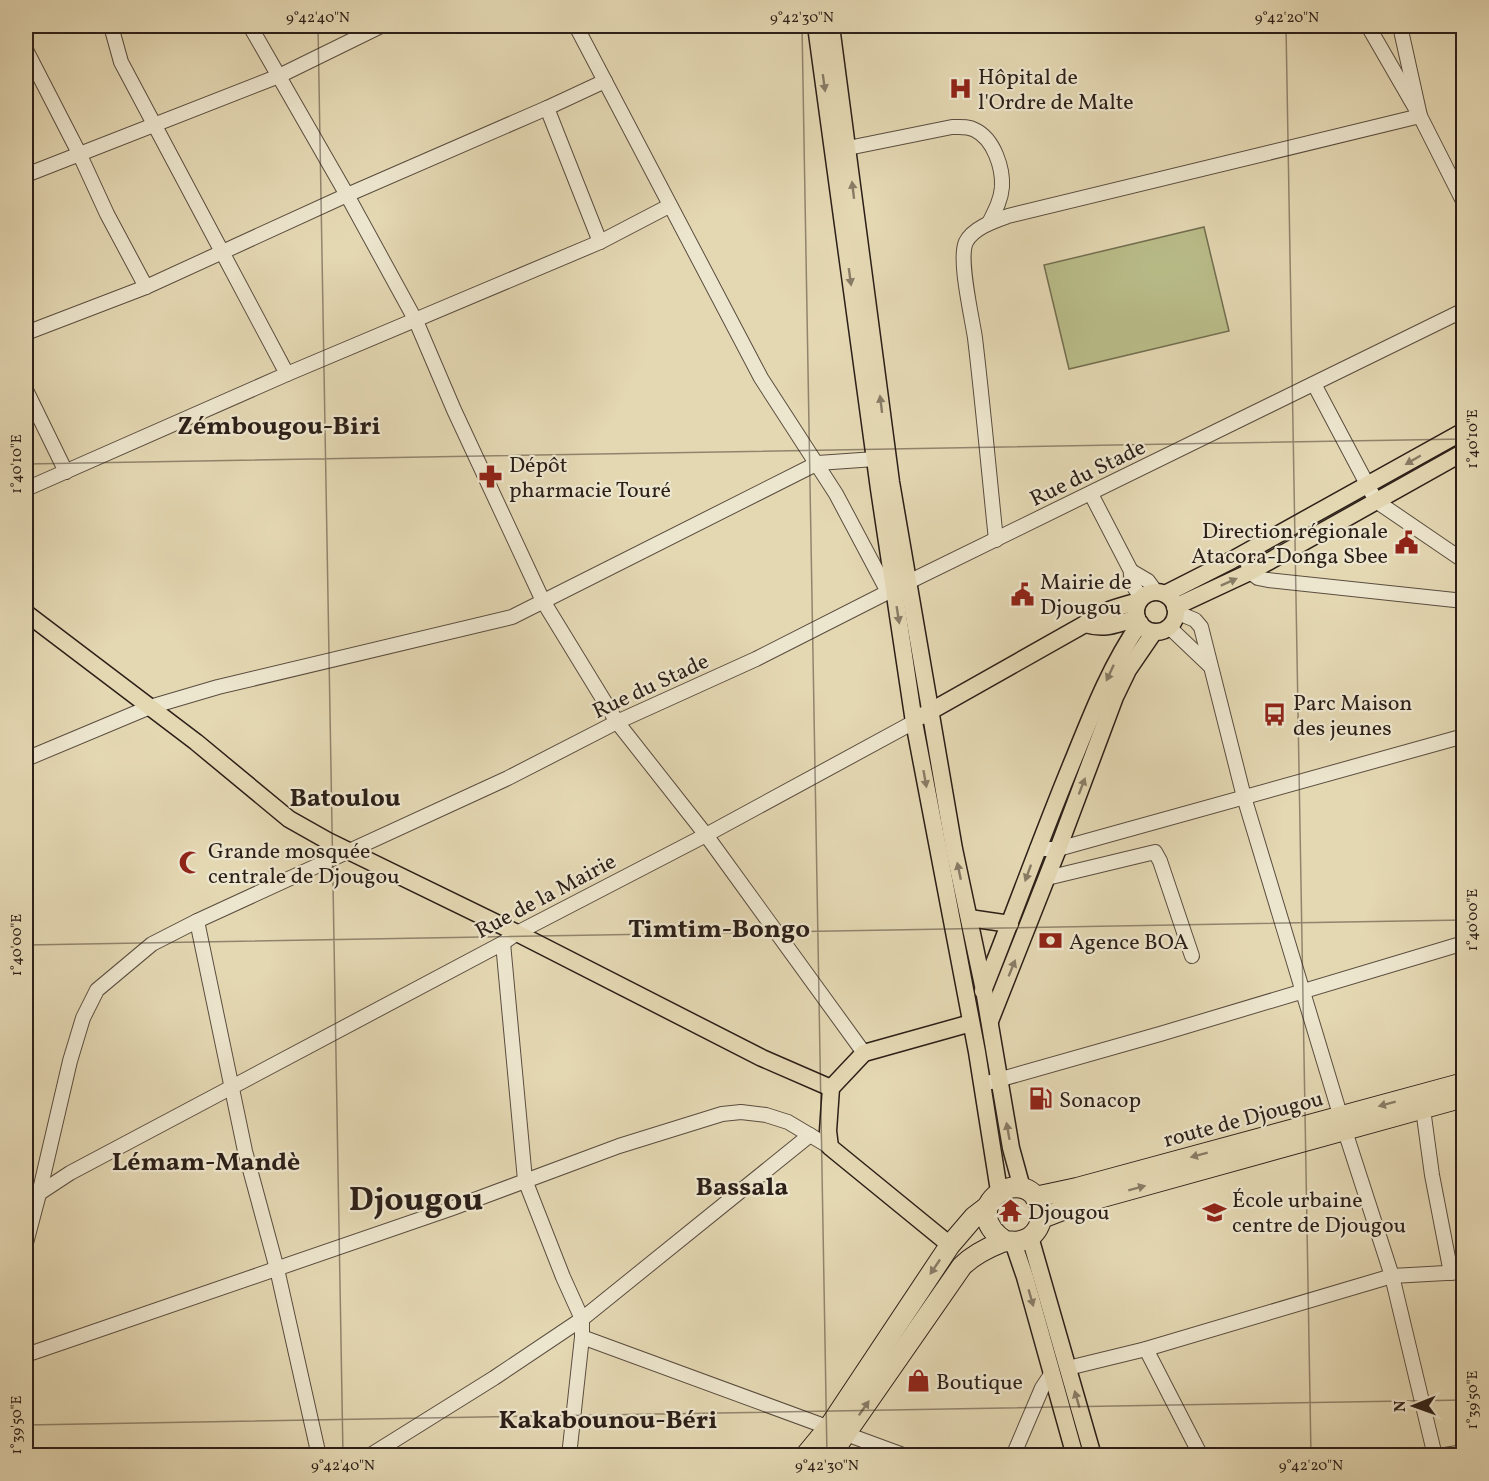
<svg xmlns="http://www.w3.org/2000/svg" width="1489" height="1481" font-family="Vollkorn,serif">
  <rect width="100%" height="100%" fill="#e4d8b3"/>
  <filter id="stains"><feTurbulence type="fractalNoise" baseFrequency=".00333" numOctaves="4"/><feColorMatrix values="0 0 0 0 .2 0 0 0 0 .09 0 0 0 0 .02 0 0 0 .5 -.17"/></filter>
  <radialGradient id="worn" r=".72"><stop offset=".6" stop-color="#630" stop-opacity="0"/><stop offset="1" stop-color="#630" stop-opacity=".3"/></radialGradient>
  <polygon fill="#b9bd89" stroke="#726e50" stroke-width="1.5" points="1204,227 1229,331 1069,369 1044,265"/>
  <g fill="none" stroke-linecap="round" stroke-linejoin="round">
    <defs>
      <g id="minor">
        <polyline points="111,26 121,62 287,374"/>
        <polyline points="250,26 347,195 416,321 454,410 543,601 617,722 706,835 864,1053"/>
        <polyline points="576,26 761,378 836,494 888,592"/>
        <polyline points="1400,26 1420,116 1464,203"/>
        <polyline points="26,50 79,153 107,214 146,287"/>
        <polyline points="547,108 600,242"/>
        <path d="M848,148L952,127C960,127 968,126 975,130C994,139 1003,168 1002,187C1001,200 995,211 989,223"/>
        <polyline points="26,175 279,76 381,26"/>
        <polyline points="26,333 146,287 347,195 547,108 605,81"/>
        <polyline points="1314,384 1376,501 1464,561"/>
        <polyline points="26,390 66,472"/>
        <polyline points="26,489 287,374 600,242 669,206"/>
        <path d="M1091,494L1131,571C1130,583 1135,589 1142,598"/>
        <path d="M996,540C989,473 983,405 975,338C972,317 958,259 966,242C973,228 994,221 1008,216L1420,116L1368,26"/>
        <polyline points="1245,553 1250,572 1258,578 1268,580 1464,601"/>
        <polyline points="1131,571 1148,581 1156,592"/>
        <polyline points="1176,612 1195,620 1201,627 1244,797 1345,1131 1392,1276 1435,1456"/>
        <polyline points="1169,627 1209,665"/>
        <polyline points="26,759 150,707 218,687 512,617 818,463 875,459 883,461"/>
        <polyline points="1037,849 1058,849 1464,736"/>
        <polyline points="1047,878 1155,852 1160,861 1192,956"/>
        <polyline points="197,921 245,1151 277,1269 319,1456"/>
        <polyline points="503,943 525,1180 563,1277 582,1319 582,1337 569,1456"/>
        <polyline points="991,1082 1160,1034 1464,943"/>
        <polyline points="1423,1109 1432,1175 1451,1273"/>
        <polyline points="26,1202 70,1173 503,943 517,933 706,835 914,722"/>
        <polyline points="26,1243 39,1194 70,1061 83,1018 97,990 152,944 197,921 508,778 617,722 756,659 888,592 1464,310"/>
        <polyline points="582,1337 906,1456"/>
        <polyline points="1146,1349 1201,1456"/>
        <polyline points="26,1355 450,1209 619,1146 722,1114 741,1112 766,1115 788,1122 830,1147"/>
        <polyline points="1068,1368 1146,1349 1392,1276 1464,1272"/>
        <polyline points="369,1456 494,1378 582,1319 810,1135"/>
        <polyline points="1013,1456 1042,1388 1052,1373"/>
        <polyline points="1439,1456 1464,1452"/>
      </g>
      <g id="major">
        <polyline points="816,26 879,489 914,722 977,1052 999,1191"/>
        <polyline points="831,26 891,482 954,849 984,990 1011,1148 1022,1188"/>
        <circle cx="1156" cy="612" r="20"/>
        <polyline points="1165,594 1232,560 1464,431"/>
        <polyline points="1175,607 1250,572 1464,452"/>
        <polyline points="26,613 196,742 289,819 328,841 517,933 762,1058 831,1088"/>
        <path d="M1085,624C1105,630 1118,624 1137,618"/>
        <path d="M922,716L1085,624C1102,610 1119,607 1139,601"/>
        <polyline points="969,918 1010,924"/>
        <path d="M983,991C1014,914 1042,835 1074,758C1093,711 1111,665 1140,623"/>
        <polyline points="990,1021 1058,849 1115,697 1128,670 1154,632"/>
        <polyline points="1030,1237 1093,1456"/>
        <polyline points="1013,1242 1025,1277 1075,1456"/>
        <polyline points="950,1245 830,1147 828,1131 831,1088 864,1053 971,1023"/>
      </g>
      <g id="highway">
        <polyline points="1035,1197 1077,1188 1464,1083"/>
        <polyline points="1042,1218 1081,1203 1464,1097"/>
        <polyline points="805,1456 829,1427 950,1245 974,1217 987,1207"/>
        <path d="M830,1456L962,1266C973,1255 987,1248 1002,1242C1008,1240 1014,1243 1020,1241C1036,1238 1045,1221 1040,1206C1025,1161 954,1207 1005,1241"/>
      </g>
    </defs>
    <use href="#minor" stroke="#5a4d3f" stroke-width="16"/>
    <use href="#major" stroke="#2c1f18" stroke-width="19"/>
    <use href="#highway" stroke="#2c1f18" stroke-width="22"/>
    <use href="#minor" stroke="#ede6ce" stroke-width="14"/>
    <use href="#major" stroke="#e4d8b3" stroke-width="16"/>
    <use href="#highway" stroke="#e4d8b3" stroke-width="20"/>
  </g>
  <defs><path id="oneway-solid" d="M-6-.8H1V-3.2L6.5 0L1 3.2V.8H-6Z" transform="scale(1.5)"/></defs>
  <g fill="#887c66">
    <use href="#oneway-solid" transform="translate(824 83) rotate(82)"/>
    <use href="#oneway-solid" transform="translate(853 190) rotate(-97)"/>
    <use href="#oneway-solid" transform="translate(850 277) rotate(82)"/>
    <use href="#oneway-solid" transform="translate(881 404) rotate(-97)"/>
    <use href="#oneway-solid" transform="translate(1413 460) rotate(150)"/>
    <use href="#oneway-solid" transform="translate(1229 582) rotate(-24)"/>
    <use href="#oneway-solid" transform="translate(898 615) rotate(81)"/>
    <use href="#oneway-solid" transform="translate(1110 673) rotate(115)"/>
    <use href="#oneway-solid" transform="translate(925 779) rotate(80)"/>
    <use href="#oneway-solid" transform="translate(1082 786) rotate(-69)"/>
    <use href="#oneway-solid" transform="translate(959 871) rotate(-102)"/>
    <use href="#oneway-solid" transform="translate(1028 873) rotate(110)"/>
    <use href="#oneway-solid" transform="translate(1012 968) rotate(-68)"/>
    <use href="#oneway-solid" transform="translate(1387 1104) rotate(165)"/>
    <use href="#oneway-solid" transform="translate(1008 1131) rotate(-100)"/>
    <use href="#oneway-solid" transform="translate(1199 1155) rotate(165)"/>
    <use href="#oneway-solid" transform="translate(1137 1188) rotate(-15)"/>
    <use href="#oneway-solid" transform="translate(935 1267) rotate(124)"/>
    <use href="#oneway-solid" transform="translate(1031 1298) rotate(74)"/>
    <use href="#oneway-solid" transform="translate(1077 1399) rotate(-106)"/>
    <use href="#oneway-solid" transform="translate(864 1408) rotate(-55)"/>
  </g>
  <path fill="none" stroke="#2c1f18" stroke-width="1.5" stroke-opacity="0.45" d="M318,26L343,1456M802,26L827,1456M1286,26L1311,1456M26,464L1464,439M26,945L1464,920M26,1425L1464,1400"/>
  <defs>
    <symbol id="hospital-bare" viewBox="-9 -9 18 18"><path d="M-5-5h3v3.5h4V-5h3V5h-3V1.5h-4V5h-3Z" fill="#8f2418" stroke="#ede6ce" stroke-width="2.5" paint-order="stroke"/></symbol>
    <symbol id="pharmacy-bare" viewBox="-9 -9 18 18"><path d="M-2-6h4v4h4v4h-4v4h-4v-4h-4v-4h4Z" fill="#8f2418" stroke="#ede6ce" stroke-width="2.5" paint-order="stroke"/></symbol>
    <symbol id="civic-bare" viewBox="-9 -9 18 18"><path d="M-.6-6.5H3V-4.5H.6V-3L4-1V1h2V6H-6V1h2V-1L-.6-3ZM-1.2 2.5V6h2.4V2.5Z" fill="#8f2418" stroke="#ede6ce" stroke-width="2.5" paint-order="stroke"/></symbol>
    <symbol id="bus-bare" viewBox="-9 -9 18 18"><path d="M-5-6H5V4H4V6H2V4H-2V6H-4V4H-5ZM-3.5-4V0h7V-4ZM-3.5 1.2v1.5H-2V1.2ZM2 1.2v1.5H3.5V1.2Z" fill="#8f2418" stroke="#ede6ce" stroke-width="2.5" paint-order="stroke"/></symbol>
    <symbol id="mosque-bare" viewBox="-9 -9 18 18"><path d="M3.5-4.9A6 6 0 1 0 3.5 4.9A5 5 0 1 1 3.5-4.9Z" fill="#8f2418" stroke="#ede6ce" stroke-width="2.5" paint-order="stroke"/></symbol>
    <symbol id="bank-bare" viewBox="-9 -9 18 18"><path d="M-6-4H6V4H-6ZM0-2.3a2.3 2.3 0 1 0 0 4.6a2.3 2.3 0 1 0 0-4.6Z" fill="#8f2418" stroke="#ede6ce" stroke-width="2.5" paint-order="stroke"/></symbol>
    <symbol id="fuel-bare" viewBox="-9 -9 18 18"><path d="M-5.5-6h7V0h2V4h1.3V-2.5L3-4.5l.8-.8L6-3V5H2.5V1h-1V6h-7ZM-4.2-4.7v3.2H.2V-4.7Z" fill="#8f2418" stroke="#ede6ce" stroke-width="2.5" paint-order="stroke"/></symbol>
    <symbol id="temple-bare" viewBox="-9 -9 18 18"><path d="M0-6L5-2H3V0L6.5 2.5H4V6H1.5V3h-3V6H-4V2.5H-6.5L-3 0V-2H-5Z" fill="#8f2418" stroke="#ede6ce" stroke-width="2.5" paint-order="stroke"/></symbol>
    <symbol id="school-bare" viewBox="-9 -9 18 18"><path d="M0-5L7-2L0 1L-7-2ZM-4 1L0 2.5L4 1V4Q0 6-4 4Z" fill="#8f2418" stroke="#ede6ce" stroke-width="2.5" paint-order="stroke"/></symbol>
    <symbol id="shop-bare" viewBox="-9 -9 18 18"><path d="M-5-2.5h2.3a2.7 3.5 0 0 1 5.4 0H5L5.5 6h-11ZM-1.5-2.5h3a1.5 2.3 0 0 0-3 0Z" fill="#8f2418" stroke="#ede6ce" stroke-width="2.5" paint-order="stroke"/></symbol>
  </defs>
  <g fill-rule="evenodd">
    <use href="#hospital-bare" x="944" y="72" width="33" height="33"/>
    <use href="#pharmacy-bare" x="474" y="460" width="33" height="33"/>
    <use href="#civic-bare" x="1390" y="526" width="33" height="33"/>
    <use href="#civic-bare" x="1006" y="578" width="33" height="33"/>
    <use href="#bus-bare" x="1258" y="698" width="33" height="33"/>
    <use href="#mosque-bare" x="174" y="846" width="33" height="33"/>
    <use href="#bank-bare" x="1034" y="924" width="33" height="33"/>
    <use href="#fuel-bare" x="1024" y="1082" width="33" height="33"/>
    <use href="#temple-bare" x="994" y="1194" width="33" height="33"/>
    <use href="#school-bare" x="1198" y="1196" width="33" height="33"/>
    <use href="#shop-bare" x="902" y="1364" width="33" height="33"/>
  </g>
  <g text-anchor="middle" stroke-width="4.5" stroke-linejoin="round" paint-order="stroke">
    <g font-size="22" fill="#2c1f18" stroke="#ede6ce" text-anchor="start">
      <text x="978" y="84">Hôpital de<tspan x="978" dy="25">l'Ordre de Malte</tspan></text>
      <text x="509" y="472">Dépôt<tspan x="509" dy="25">pharmacie Touré</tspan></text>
      <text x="1388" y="538" text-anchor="end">Direction régionale<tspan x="1388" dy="25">Atacora-Donga Sbee</tspan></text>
      <text x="1040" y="589">Mairie de<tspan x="1040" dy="25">Djougou</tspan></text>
      <text x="1293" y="710">Parc Maison<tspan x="1293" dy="25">des jeunes</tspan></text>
      <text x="208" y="858">Grande mosquée<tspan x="208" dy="25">centrale de Djougou</tspan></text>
      <text x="1069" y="949">Agence BOA</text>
      <text x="1059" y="1107">Sonacop</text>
      <text x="1232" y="1207">École urbaine<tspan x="1232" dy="25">centre de Djougou</tspan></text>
      <text x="1028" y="1219">Djougou</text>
      <text x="936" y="1389">Boutique</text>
    </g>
    <g font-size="22" fill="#2c1f18" stroke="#ede6ce">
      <text transform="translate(1087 472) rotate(-26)" y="8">Rue du Stade</text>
      <text transform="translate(650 685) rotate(-25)" y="8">Rue du Stade</text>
      <text transform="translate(545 895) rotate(-28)" y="8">Rue de la Mairie</text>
      <text transform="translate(1243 1118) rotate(-15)" y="8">route de Djougou</text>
    </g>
    <g font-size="26" font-weight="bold" fill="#2c1f18" stroke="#ede6ce">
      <text x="279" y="434">Zémbougou-Biri</text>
      <text x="345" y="806">Batoulou</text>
      <text x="719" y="937">Timtim-Bongo</text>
      <text x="206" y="1170">Lémam-Mandè</text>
      <text x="742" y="1195">Bassala</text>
      <text x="608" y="1428">Kakabounou-Béri</text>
    </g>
    <g font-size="34" font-weight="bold" fill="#2c1f18" stroke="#ede6ce">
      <text x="416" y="1210">Djougou</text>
    </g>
  </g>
  <rect width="1489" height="1481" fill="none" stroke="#e4d8b3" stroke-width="66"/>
  <g transform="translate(1414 1406) rotate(269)" stroke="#ede6ce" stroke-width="4.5" paint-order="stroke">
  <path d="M0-4.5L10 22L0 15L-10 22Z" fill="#2c1f18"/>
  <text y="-9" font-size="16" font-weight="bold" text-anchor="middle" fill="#2c1f18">N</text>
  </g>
  <rect x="33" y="33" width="1423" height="1415" fill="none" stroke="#2c1f18" stroke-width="2"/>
  <g font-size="15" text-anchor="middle" fill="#2c1f18">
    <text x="318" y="22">9°42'40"N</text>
    <text x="802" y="22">9°42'30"N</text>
    <text x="1287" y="22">9°42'20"N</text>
    <text transform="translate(1472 439) rotate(-90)" y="5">1°40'10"E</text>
    <text transform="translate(16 464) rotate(-90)" y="5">1°40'10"E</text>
    <text transform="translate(1472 920) rotate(-90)" y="5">1°40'00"E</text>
    <text transform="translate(16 945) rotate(-90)" y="5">1°40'00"E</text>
    <text transform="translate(1472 1400) rotate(-90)" y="5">1°39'50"E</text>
    <text transform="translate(16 1425) rotate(-90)" y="5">1°39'50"E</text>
    <text x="343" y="1470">9°42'40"N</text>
    <text x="827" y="1470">9°42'30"N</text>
    <text x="1311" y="1470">9°42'20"N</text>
  </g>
  <rect width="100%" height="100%" filter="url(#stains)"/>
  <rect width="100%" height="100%" fill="url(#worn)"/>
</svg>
